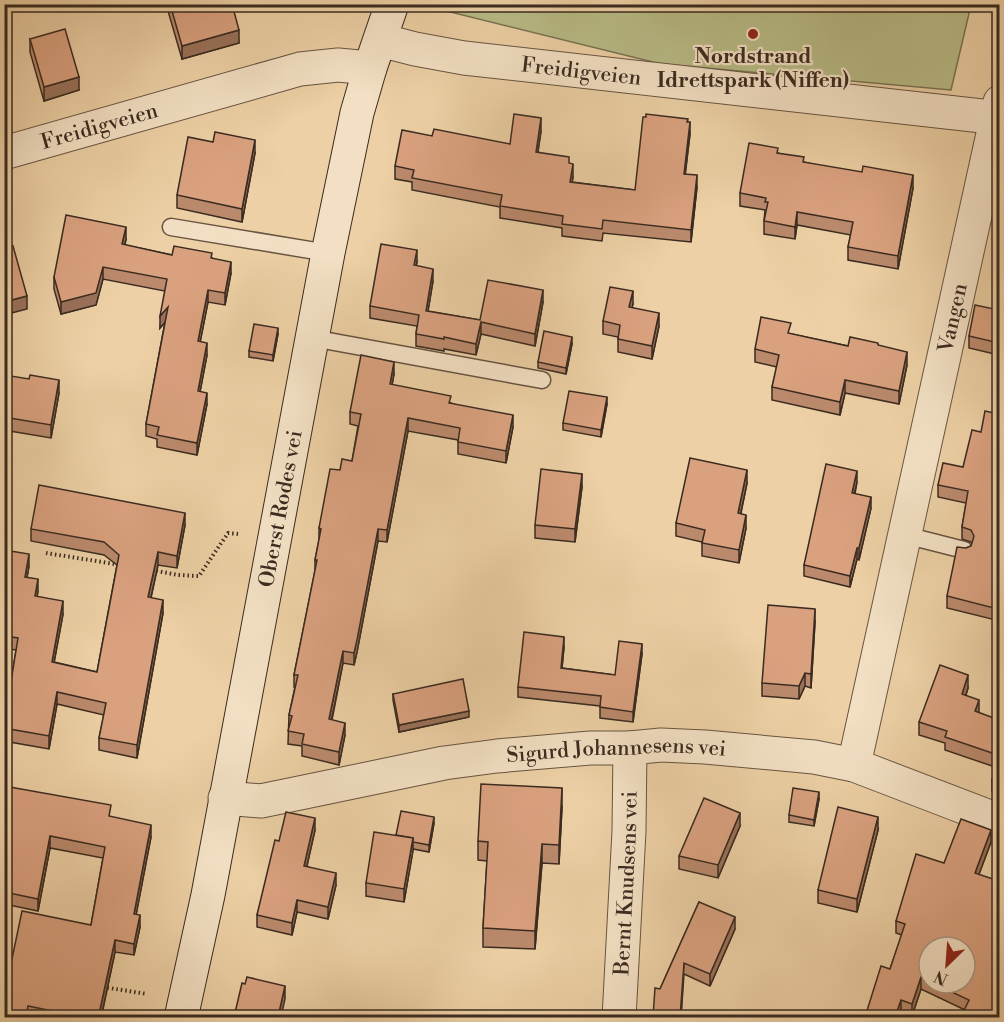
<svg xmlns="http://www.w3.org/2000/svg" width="1004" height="1022" font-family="'Libre Bodoni',serif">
  <rect width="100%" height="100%" fill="#edd0a5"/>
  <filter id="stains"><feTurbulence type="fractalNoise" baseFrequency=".00333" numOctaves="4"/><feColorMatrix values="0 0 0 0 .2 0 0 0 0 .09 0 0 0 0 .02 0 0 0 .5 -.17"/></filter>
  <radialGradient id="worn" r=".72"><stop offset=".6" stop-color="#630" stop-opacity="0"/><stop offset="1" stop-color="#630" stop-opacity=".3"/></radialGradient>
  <polygon fill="#b8bb86" stroke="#797353" stroke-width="1.5" points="422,5 971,5 951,90 661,64"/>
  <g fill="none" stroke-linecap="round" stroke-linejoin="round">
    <defs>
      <g id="lane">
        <polyline points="171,227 328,253"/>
        <polyline points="312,338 542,380"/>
        <polyline points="905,535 964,550"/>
      </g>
      <g id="street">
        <path id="s1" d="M380,40L415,49L464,58L1000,118"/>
        <path id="s2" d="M4,153L300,69L338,65L370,68"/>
        <path id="s3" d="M854,765L1000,102"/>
        <path id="s4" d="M225,798L261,801L444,763L497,756L590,748H630L661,745L705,747L814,757L854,765L1000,821"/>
        <path id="s5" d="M619,1018L629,831L630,748"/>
      </g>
      <g id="secondary">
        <path id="s6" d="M181,1018L208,895L328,253L357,113L370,68L392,4"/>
      </g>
    </defs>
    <use href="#lane" stroke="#675441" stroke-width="19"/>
    <use href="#street" stroke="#675441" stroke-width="35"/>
    <use href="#secondary" stroke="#3a2b20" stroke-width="35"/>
    <g stroke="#3a2b20" stroke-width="4" stroke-dasharray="1.5 3" stroke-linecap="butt">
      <polyline points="46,553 121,565"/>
      <polyline points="152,570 178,575 199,576 228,533 238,534"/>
      <polyline points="103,987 147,994"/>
    </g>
    <use href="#lane" stroke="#f3e0c4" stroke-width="16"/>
    <use href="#street" stroke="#f3e0c4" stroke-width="33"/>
    <use href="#secondary" stroke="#f3e0c4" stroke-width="33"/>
  </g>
  <g fill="#bb8a6d" stroke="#3a2b20" stroke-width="1.5" fill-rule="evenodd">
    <polygon points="166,4 232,4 239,43 182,59"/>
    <polygon points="30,39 79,90 44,101 30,52"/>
    <polygon points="688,122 690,134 685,174 697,187 691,242 603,233 602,241 562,236 562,228 500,218 500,207 412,190 412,182 395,179 395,166 432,136 510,144 541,131 538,152 569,164 573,177 572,182 635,190"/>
    <polygon points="255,153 242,222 177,208 177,195"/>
    <polygon points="778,153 804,162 913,188 898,269 848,260 848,247 851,235 797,225 795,239 764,234 764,221 765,210 740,206 740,193"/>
    <polygon points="126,239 125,245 172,255 212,258 231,273 225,305 208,302 200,342 207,355 200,391 207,404 197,455 157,447 157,439 146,436 146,424 165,322 160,328 165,291 103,279 96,305 61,314 54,289 54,277"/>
    <polygon points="417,262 416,266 433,281 428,311 480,320 543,302 535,346 481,334 476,355 444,349 444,351 416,346 416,334 417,326 370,318 370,306"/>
    <polygon points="633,304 632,307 659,326 652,359 618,352 618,337 603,334 603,321"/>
    <polygon points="999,310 999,355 969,348 969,336"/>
    <polygon points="278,334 273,361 249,357 249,351"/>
    <polygon points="791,334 848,346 878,345 907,365 899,404 845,393 840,415 772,400 772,387 777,367 755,362 755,349"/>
    <polygon points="572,344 566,374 538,368 538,362"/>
    <polygon points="394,374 392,385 451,403 513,427 506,463 458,454 458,440 408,431 387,542 378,541 357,652 354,665 343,663 332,720 345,735 339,765 302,756 302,746 288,744 289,715 295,687 294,687 294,675 315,571 315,560 319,540 319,528 340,470 352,461 358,426 350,424 350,412"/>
    <polygon points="59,393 51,438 4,430 4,411"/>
    <polygon points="607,404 601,437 563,430 563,423"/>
    <polygon points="999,414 999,640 995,639 995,627 996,620 947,608 947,596 966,548 971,546 972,544 971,542 962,539 962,527 966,503 938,497 938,485 963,467 981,432"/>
    <polygon points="857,482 855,494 871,508 859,560 857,559 850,587 804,576 804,565"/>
    <polygon points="747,483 741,513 746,528 739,563 702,556 702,542 676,536 676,523"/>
    <polygon points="582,487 575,542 535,538 535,525"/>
    <polygon points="185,525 177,568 158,565 151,598 163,613 137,758 99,750 99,738 104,715 57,704 49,749 4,741 4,687 10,688 16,650 4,648 4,550 29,566 27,577 38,591 37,597 63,614 54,662 97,672 117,565 104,555 31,541 31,529"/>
    <polygon points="815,622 811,688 805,686 799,699 762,696 762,683"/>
    <polygon points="564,647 562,668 615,675 642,654 633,722 600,718 600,706 518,697 518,687"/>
    <polygon points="968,688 966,695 979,713 999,720 995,767 945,750 945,743 919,735 919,722"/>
    <polygon points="393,694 469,717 399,732 393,700"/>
    <polygon points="999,757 999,793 992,791 992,780"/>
    <polygon points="4,786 111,817 151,837 136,914 140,927 134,955 115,952 102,1014 108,1017 4,1017 91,925 103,858 50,848 38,911 4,904"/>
    <polygon points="819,799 814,826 789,822 789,815"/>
    <polygon points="562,807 559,864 542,863 535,949 483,947 483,928 487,861 478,860 478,841"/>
    <polygon points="434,823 429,852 413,849 404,902 366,896 366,883 396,835"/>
    <polygon points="740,826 718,878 679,869 679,856"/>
    <polygon points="315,830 307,866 336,885 328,919 297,912 292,935 257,927 257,915 279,841"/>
    <polygon points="878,830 857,912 818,903 818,890"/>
    <path d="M991,842L979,874L999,1017L965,1010L921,989L912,1016L901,1012L890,969L902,935L896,933V921L944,863ZM929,947L965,983H929Z"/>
    <polygon points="699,902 735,929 710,986 684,974 681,1017 653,1017 660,989"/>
  </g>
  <g fill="#997159" stroke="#3a2b20" stroke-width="1.5">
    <polygon points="239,30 239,43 182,59 182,46"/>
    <polygon points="9,61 9,74 4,85 4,72"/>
    <polygon points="79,77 79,90 44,101 44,87"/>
    <polygon points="541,118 541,131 536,164 536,152"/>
    <polygon points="690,122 690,134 684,186 684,174"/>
    <polygon points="255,140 255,153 242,222 242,209"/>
    <polygon points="573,164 573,177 570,194 570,182"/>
    <polygon points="697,175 697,187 691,242 691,230"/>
    <polygon points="913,175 913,188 898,269 898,256"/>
    <polygon points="797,212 797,225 795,239 795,227"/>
    <polygon points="126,227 126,239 122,256 122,244"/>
    <polygon points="417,250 417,262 414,277 414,265"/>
    <polygon points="231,262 231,273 225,305 225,293"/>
    <polygon points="103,267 103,279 96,305 61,314 61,302"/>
    <polygon points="433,269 433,281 426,323 426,311"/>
    <polygon points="208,290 208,302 198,353 198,341"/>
    <polygon points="543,290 543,302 535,346 535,334"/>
    <polygon points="633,291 633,304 629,320 629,307"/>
    <polygon points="27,296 27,309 4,315 4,302"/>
    <polygon points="168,307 168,319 160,328 160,316"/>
    <polygon points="659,313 659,326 652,359 652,346"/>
    <polygon points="481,322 481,334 476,355 476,344"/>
    <polygon points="278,328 278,334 273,361 273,355"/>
    <polygon points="572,337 572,344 566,374 566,368"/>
    <polygon points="207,343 207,355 198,403 198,391"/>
    <polygon points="907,352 907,365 899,404 899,391"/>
    <polygon points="394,362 394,374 390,396 390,384"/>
    <polygon points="59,380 59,393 51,438 51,425"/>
    <polygon points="845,380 845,393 840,415 840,402"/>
    <polygon points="207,393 207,404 197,455 197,443"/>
    <polygon points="607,397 607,404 601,437 601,430"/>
    <polygon points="513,415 513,427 506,463 506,451"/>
    <polygon points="408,418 408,431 387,542 387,530"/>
    <polygon points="747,470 747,483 738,526 738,513"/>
    <polygon points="857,471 857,482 852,504 852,493"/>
    <polygon points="582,474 582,487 575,542 575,529"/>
    <polygon points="871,497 871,508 859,560 859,548"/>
    <polygon points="185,513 185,525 177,568 177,556"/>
    <polygon points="746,515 746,528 739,563 739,550"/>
    <polygon points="378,529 378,541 357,652 354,665 354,653"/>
    <polygon points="857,548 857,559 850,587 850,576"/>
    <polygon points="158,552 158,565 148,610 148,597"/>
    <polygon points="29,554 29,566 25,589 25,577"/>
    <polygon points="38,579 38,591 35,609 35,596"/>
    <polygon points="163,600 163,613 137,758 137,745"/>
    <polygon points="63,601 63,614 52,674 52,662"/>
    <polygon points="815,609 815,622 811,688 811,674"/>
    <polygon points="564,637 564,647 561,678 561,668"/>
    <polygon points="642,644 642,654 633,722 633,712"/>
    <polygon points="343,651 343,663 329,732 329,719"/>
    <polygon points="805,673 805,686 799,699 799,686"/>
    <polygon points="968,675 968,688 962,707 962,694"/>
    <polygon points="57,692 57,704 49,749 49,736"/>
    <polygon points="979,700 979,713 975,711"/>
    <polygon points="469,711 469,717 399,732 399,725"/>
    <polygon points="345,723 345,735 339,765 339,752"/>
    <polygon points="999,739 999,752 995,767 995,754"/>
    <polygon points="562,788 562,807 559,864 559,845"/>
    <polygon points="819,792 819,799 814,826 814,820"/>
    <polygon points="740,813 740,826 718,878 718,865"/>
    <polygon points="434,817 434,823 429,852 429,845"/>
    <polygon points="878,817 878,830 857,912 857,899"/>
    <polygon points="315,818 315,830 304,878 304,866"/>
    <polygon points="151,825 151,837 134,926 134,914"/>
    <polygon points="991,830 991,842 975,885 975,873"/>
    <polygon points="50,836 50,848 38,911 38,899"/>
    <polygon points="413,838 413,851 404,902 404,889"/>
    <polygon points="542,844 542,863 535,949 535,931"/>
    <polygon points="336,873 336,885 328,919 328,907"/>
    <polygon points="297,900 297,912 292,935 292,923"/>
    <polygon points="140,915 140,927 134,955 134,944"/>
    <polygon points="735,917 735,929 710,986 710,974"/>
    <polygon points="115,940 115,952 101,1017 99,1014"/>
    <polygon points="684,963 681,1017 680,1017"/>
    <polygon points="921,977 921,989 912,1016 912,1004"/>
    <polygon points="285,986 285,999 281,1017 278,1017"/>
    <polygon points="901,1000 901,1012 899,1017 895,1017"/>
  </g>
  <g fill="#daa17f" stroke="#3a2b20" stroke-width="1.5">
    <polygon points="170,4 232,4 239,30 182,46"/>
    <polygon points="65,29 79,77 44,87 30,39"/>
    <polygon points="4,59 9,61 4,72"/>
    <polygon points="514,114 541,118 536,152 569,157 569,163 573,164 570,182 635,190 643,117 646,117 646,114 688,119 687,122 690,122 684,174 697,175 691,230 603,220 602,229 562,224 563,216 500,206 502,195 412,178 414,170 395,166 402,130 432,136 434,129 510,144"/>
    <polygon points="215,132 255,140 242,209 177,195 188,137 213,142"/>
    <polygon points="749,143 778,148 777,153 804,157 803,162 862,172 863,166 913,175 898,256 848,247 853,222 797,212 795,227 764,221 768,202 765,202 766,198 740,193"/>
    <polygon points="66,215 126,227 122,244 172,255 174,246 212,253 211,258 231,262 225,293 208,290 198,341 207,343 198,391 207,393 197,443 157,435 159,427 146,424 168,307 160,316 167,279 103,267 96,293 61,302 54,277"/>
    <polygon points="381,244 417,250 414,265 433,269 426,311 480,320 488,280 543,290 535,334 481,322 476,344 444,337 444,339 416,334 419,315 370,306"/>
    <polygon points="13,246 27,296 4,302 4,248"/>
    <polygon points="610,287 633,291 629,307 659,313 652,346 618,339 620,325 603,321"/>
    <polygon points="975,305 999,310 999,343 969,336"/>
    <polygon points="761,317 791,323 788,333 848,346 850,337 878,343 878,345 907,352 899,391 845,380 840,402 772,387 779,355 755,349"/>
    <polygon points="254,324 278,328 273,355 249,351"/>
    <polygon points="544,331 572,337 566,368 538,362"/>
    <polygon points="361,355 394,362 390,384 451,396 449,403 513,415 506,451 458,442 460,428 408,418 387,530 378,529 357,640 354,653 343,651 329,719 345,723 339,752 302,744 304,734 288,731 292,716 289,715 298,675 294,675 317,560 315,560 321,529 319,528 330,469 340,470 342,459 352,461 361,414 350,412"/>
    <polygon points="30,375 59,380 51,425 4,417 4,411 11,376 29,379"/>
    <polygon points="569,391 607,397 601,430 563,423"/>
    <polygon points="985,411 999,414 999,628 995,627 998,609 947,596 957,547 966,548 971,546 974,536 971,530 962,527 968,491 938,485 943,463 963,467 972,430 981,432"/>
    <polygon points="690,458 747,470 738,513 746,515 739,550 702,543 705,530 676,523"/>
    <polygon points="826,464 857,471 852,493 871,497 859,548 857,548 850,576 804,565"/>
    <polygon points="541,469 582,474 575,529 535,525"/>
    <polygon points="39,485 185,513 177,556 158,552 148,597 163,600 137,745 99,738 106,703 57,692 49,736 4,728 4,687 10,688 18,638 4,636 4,550 29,554 25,577 38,579 35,596 63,601 52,662 97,672 119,555 104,542 31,529"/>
    <polygon points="768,605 815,609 811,674 805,673 799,686 762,683"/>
    <polygon points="524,632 564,637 561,668 615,675 619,641 642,644 633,712 600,707 601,696 518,687"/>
    <polygon points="940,665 968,675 962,694 979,700 975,711 999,720 999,739 995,754 945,737 947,731 919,722"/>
    <polygon points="463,679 469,711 399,725 393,694"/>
    <polygon points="999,757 999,782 992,780"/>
    <polygon points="481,784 562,788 559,845 542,844 535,931 483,928 488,842 478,841"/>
    <polygon points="4,786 111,805 109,816 151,825 134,914 140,915 134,944 115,940 99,1014 108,1015 107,1017 72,1017 72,1015 28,1006 26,1017 4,1017 4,997 22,911 91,925 105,847 50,836 38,899 4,892"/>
    <polygon points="793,788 819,792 814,820 789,815"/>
    <polygon points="704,798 740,813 718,865 679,856"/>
    <polygon points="838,807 878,817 857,899 818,890"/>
    <polygon points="401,811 434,817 429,845 413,842 413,838 396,835"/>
    <polygon points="286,812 315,818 304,866 336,873 328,907 297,900 292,923 257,915 275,840 279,841"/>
    <polygon points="961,819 991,830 975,873 999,881 999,1017 961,1017 969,1000 933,983 965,983 965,947 929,947 929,981 921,977 912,1004 901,1000 895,1017 865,1017 881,966 890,969 905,924 896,921 916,854 944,863"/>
    <polygon points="374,832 413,838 404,889 366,883"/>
    <polygon points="699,902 735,917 710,974 684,963 680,1017 653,1017 655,988 660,989"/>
    <polygon points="247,977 285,986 278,1017 234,1017 242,983 245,984"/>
  </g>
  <circle fill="#8f2418" stroke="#f3e0c4" stroke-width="2" cx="753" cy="34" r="6"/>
  <g text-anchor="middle" stroke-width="4.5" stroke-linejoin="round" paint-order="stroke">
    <g font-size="21" font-weight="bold" fill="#3a2b20" stroke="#f3e0c4">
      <text x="753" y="63">Nordstrand<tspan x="753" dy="24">Idrettspark (Niffen)</tspan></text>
    </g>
    <g font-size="21" fill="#3a2b20" stroke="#f3e0c4">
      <text dy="7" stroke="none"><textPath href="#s1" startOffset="204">Freidigveien</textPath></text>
      <text dy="7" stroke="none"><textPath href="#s2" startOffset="99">Freidigveien</textPath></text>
      <text dy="7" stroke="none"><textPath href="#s3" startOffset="458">Vangen</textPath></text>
      <text dy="7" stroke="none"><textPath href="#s6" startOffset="519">Oberst Rodes vei</textPath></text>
      <text dy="7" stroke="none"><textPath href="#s4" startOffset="396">Sigurd Johannesens vei</textPath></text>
      <text dy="7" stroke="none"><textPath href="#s5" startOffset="135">Bernt Knudsens vei</textPath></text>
    </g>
  </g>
  <rect width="1004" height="1022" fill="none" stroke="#edd0a5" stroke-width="24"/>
  <rect x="6" y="6" width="992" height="1010" fill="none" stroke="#3a2b20" stroke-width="3"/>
  <rect x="12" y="12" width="980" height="998" fill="none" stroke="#3a2b20" stroke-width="1.5"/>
  <g transform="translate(947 965) rotate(205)"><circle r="28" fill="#f3e0c4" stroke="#a99882" stroke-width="1.5"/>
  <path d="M0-4.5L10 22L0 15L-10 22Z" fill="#8f2418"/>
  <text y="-9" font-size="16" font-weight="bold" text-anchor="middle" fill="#3a2b20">N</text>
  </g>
  <rect width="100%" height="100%" filter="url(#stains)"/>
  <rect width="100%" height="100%" fill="url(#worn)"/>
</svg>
